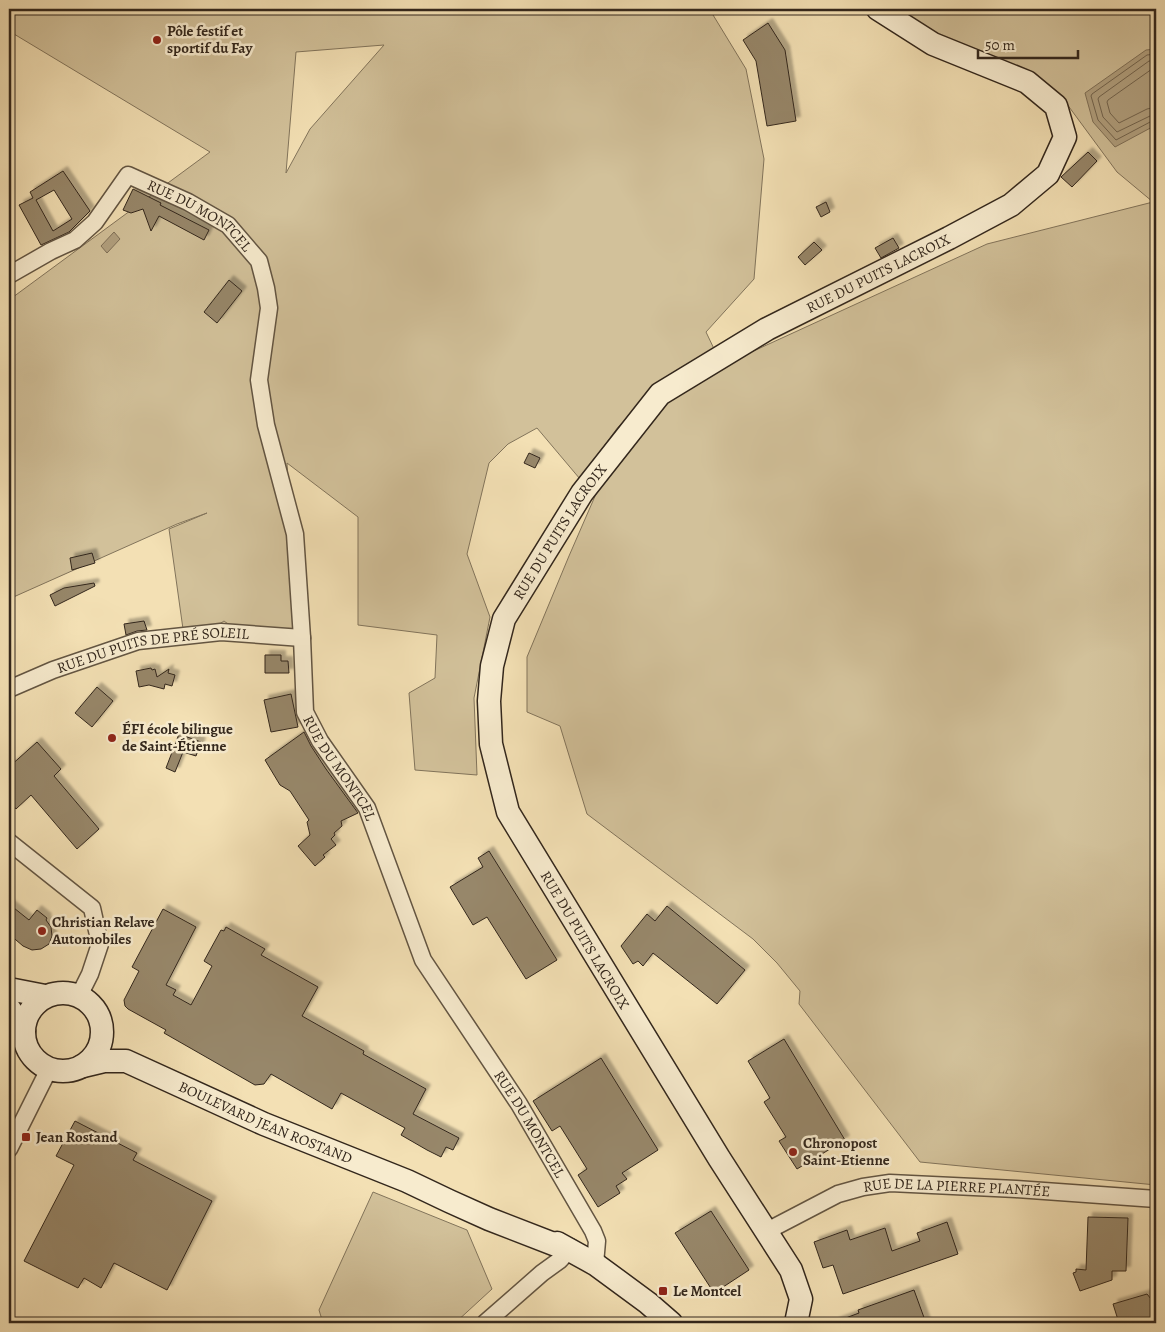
<svg xmlns="http://www.w3.org/2000/svg" width="1165" height="1332" font-family="Alegreya,serif">
  <defs>
    <filter id="shadow"><feDropShadow dx="4.5" dy="-4.5" stdDeviation="1" flood-color="#0004"/></filter>
  </defs>
  <rect width="100%" height="100%" fill="#f3e0b4"/>
  <filter id="stains"><feTurbulence type="fractalNoise" baseFrequency=".004" numOctaves="4"/><feColorMatrix values="0 0 0 0 .2 0 0 0 0 .09 0 0 0 0 .02 0 0 0 .5 -.17"/></filter>
  <radialGradient id="worn" r=".72"><stop offset=".6" stop-color="#630" stop-opacity="0"/><stop offset="1" stop-color="#630" stop-opacity=".3"/></radialGradient>
  <g fill="#d2c19a" stroke="#82745b" fill-rule="evenodd">
    <path d="M9,9H706L710,10L746,69L764,159L754,279L706,332L716,353L656,388L618,427L580,479L537,428L508,444L489,463L467,554L490,617L474,698L477,775L415,770L409,693L435,678L437,635L358,625V517L287,463L288,483L285,524L291,565L293,632L235,629L224,621L218,625L183,629L169,529L207,513L177,524L9,599V300L210,152L9,31ZM384,45L310,129L286,173L296,52Z"/>
    <polygon points="895,9 1156,9 1156,1185 920,1162 799,1004 800,991 777,963 753,939 587,814 560,726 527,712 527,657 569,556 599,487 665,398 734,360 987,244 1153,202 1117,172 1061,96 900,16"/>
    <polygon points="373,1192 467,1230 492,1289 455,1323 323,1323 319,1310"/>
  </g>
  <g fill="#b2a180" stroke="#7f7058">
    <polygon points="1156,49 1156,125 1115,147 1093,122 1085,93 1146,50"/>
    <polygon points="114,232 120,239 107,253 101,246"/>
  </g>
  <g fill="none" stroke-linecap="round" stroke-linejoin="round">
    <g stroke="#72644e" stroke-width="1">
      <polyline points="1156,54 1147,55 1092,94 1091,96 1098,120 1116,140 1152,121 1156,121"/>
      <polyline points="1156,61 1149,61 1099,97 1098,99 1103,117 1117,132 1150,116 1156,114"/>
      <polyline points="1156,68 1152,69 1108,100 1107,102 1110,113 1119,123 1147,109 1156,107"/>
    </g>
  </g>
  <g fill="#97876b" stroke="#33271c" fill-rule="evenodd" filter="url(#shadow)">
    <polygon points="768,23 785,50 796,121 767,126 756,61 743,40"/>
    <polygon points="1088,152 1097,161 1072,187 1061,177"/>
    <path d="M63,171L90,211L69,232L41,245L19,205L33,198L30,192ZM54,190L72,219L53,231L36,200Z"/>
    <polygon points="133,189 161,203 160,205 209,230 204,240 159,216 151,231 143,209 131,213 123,210"/>
    <polygon points="826,202 830,212 821,217 816,207"/>
    <polygon points="893,238 899,248 881,258 875,248"/>
    <polygon points="814,242 822,250 805,265 798,257"/>
    <polygon points="229,280 242,291 217,323 204,312"/>
    <polygon points="529,453 540,458 535,468 524,463"/>
    <polygon points="92,553 95,563 72,570 70,558"/>
    <polygon points="94,583 95,586 55,606 50,595 64,588"/>
    <polygon points="144,621 147,630 137,631 126,635 124,624"/>
    <polygon points="265,655 281,655 281,661 288,661 289,673 265,673"/>
    <polygon points="151,668 152,670 155,669 157,677 169,669 168,673 175,675 172,686 165,684 164,689 149,685 139,687 136,671"/>
    <polygon points="97,687 113,701 92,727 75,713"/>
    <polygon points="291,694 298,727 271,732 264,700"/>
    <polygon points="304,732 311,746 326,769 358,813 341,821 342,826 334,833 335,835 331,839 336,845 323,855 325,857 315,866 298,846 310,835 307,822 309,820 290,791 280,785 265,760"/>
    <polygon points="179,734 201,742 196,756 183,752 175,772 166,768"/>
    <polygon points="37,742 61,769 54,776 99,829 77,849 31,795 16,809 9,800 9,767"/>
    <polygon points="489,851 557,960 526,979 487,917 473,925 450,887 483,867 478,858"/>
    <polygon points="9,904 29,920 37,910 47,918 46,920 51,927 52,936 49,944 41,949 32,950 23,946 9,934"/>
    <polygon points="667,906 745,970 717,1004 653,953 643,966 638,961 633,964 621,946 647,914 655,921"/>
    <polygon points="163,909 196,927 166,985 176,990 173,995 191,1005 212,966 204,961 221,930 224,931 226,927 265,949 261,955 318,987 302,1016 364,1051 363,1054 426,1089 413,1114 459,1138 453,1150 446,1147 441,1157 427,1150 401,1135 405,1128 341,1093 332,1109 271,1074 264,1084 255,1085 164,1033 166,1030 128,1009 125,1006 124,1000 139,971 132,967"/>
    <polygon points="784,1039 845,1140 797,1169 779,1141 786,1137 764,1102 770,1098 748,1061"/>
    <polygon points="601,1058 658,1150 622,1173 627,1179 616,1186 620,1193 598,1207 578,1175 587,1169 560,1126 552,1131 533,1101"/>
    <polygon points="75,1121 137,1153 133,1160 212,1201 167,1290 114,1263 101,1288 84,1278 78,1288 24,1261 74,1165 56,1156"/>
    <polygon points="711,1211 749,1270 714,1293 675,1233"/>
    <polygon points="1088,1217 1128,1218 1126,1271 1112,1271 1112,1280 1080,1291 1073,1273 1076,1272 1076,1269 1086,1270"/>
    <polygon points="947,1222 958,1254 843,1294 833,1265 823,1268 814,1242 847,1230 850,1240 885,1228 892,1251 920,1241 917,1233"/>
    <polygon points="914,1290 926,1323 835,1323 835,1322 859,1313 858,1310"/>
    <polygon points="1147,1294 1156,1305 1156,1323 1145,1323 1142,1319 1128,1323 1119,1323 1113,1304"/>
  </g>
  <g fill="none" stroke-linecap="round" stroke-linejoin="round">
    <defs>
      <g id="street">
        <path id="s1" d="M9,275L51,251L75,240L95,222L128,175L188,202L228,225L259,261L266,288L269,308L259,380L266,425L295,534L302,638L305,712L320,741L367,808L423,960L519,1104L593,1231L597,1241L595,1264"/>
        <path id="s2" d="M9,689L53,670L138,641L221,632L302,638"/>
        <polyline points="9,842 92,908 100,944 90,974 79,996"/>
        <polyline points="9,1149 49,1069"/>
        <path id="s3" d="M767,1231L838,1194L863,1187L890,1183L1016,1189L1156,1199"/>
        <polyline points="485,1323 542,1273 560,1260 569,1250"/>
      </g>
      <g id="secondary">
        <polyline points="9,989 45,996"/>
        <circle cx="63" cy="1032" r="39"/>
        <polyline points="9,1008 24,1031"/>
        <path id="s4" d="M83,1066L104,1061H126L264,1124L407,1181L449,1201L489,1219L569,1250"/>
        <polyline points="557,1243 595,1264 648,1303 671,1323"/>
        <path id="s5" d="M796,1323L801,1299L791,1270L719,1158L508,812L491,744L489,701L492,666L504,619L582,493L660,394L767,329L949,238L1011,205L1048,174L1065,137L1056,106L1027,82L933,44L878,9"/>
      </g>
    </defs>
    <use href="#street" stroke="#635542" stroke-width="19"/>
    <use href="#secondary" stroke="#33271c" stroke-width="25"/>
    <use href="#street" stroke="#f7ebce" stroke-width="16"/>
    <use href="#secondary" stroke="#f7ebce" stroke-width="22"/>
  </g>
  <g fill="#8f2418" stroke="#f7ebce" stroke-width="2">
    <circle cx="157" cy="40" r="5"/>
    <circle cx="112" cy="738" r="5"/>
    <circle cx="42" cy="931" r="5"/>
    <rect x="21" y="1132" width="10" height="10" rx="2.5"/>
    <circle cx="793" cy="1152" r="5"/>
    <rect x="658" y="1286" width="10" height="10" rx="2.5"/>
  </g>
  <g text-anchor="middle" stroke-width="5" stroke-linejoin="round" paint-order="stroke">
    <g font-size="15" font-weight="bold" fill="#33271c" stroke="#f7ebce" text-anchor="start">
      <text x="167" y="36">Pôle festif et<tspan x="167" dy="17">sportif du Fay</tspan></text>
      <text x="122" y="734">ÉFI école bilingue<tspan x="122" dy="17">de Saint-Étienne</tspan></text>
      <text x="52" y="927">Christian Relave<tspan x="52" dy="17">Automobiles</tspan></text>
      <text x="36" y="1142">Jean Rostand</text>
      <text x="803" y="1148">Chronopost<tspan x="803" dy="17">Saint-Etienne</tspan></text>
      <text x="673" y="1296">Le Montcel</text>
    </g>
    <g font-size="15" fill="#33271c" stroke="#f7ebce">
      <text dy="5" stroke="none"><textPath href="#s1" startOffset="242">RUE DU MONTCEL</textPath></text>
      <text dy="5" stroke="none"><textPath href="#s5" startOffset="1314">RUE DU PUITS LACROIX</textPath></text>
      <text dy="5" stroke="none"><textPath href="#s5" startOffset="894">RUE DU PUITS LACROIX</textPath></text>
      <text dy="5" stroke="none"><textPath href="#s2" startOffset="151">RUE DU PUITS DE PRÉ SOLEIL</textPath></text>
      <text dy="5" stroke="none"><textPath href="#s1" startOffset="842">RUE DU MONTCEL</textPath></text>
      <text transform="translate(585 940) rotate(59)" y="5">RUE DU PUITS LACROIX</text>
      <text dy="5" stroke="none"><textPath href="#s4" startOffset="196">BOULEVARD JEAN ROSTAND</textPath></text>
      <text dy="5" stroke="none"><textPath href="#s1" startOffset="1248">RUE DU MONTCEL</textPath></text>
      <text dy="5" stroke="none"><textPath href="#s3" startOffset="200">RUE DE LA PIERRE PLANTÉE</textPath></text>
    </g>
  </g>
  <rect width="1165" height="1332" fill="none" stroke="#f3e0b4" stroke-width="30"/>
  <rect x="10" y="10" width="1145" height="1312" fill="none" stroke="#33271c" stroke-width="2.5"/>
  <rect x="15" y="15" width="1135" height="1302" fill="none" stroke="#33271c"/>
  <path d="M978 50v8h100v-8" fill="none" stroke="#33271c" stroke-width="2.5"/>
  <text x="985" y="50" font-size="15" fill="#33271c" stroke="#f7ebce" stroke-width="4" paint-order="stroke">50 m</text>
  <rect width="100%" height="100%" filter="url(#stains)"/>
  <rect width="100%" height="100%" fill="url(#worn)"/>
</svg>
